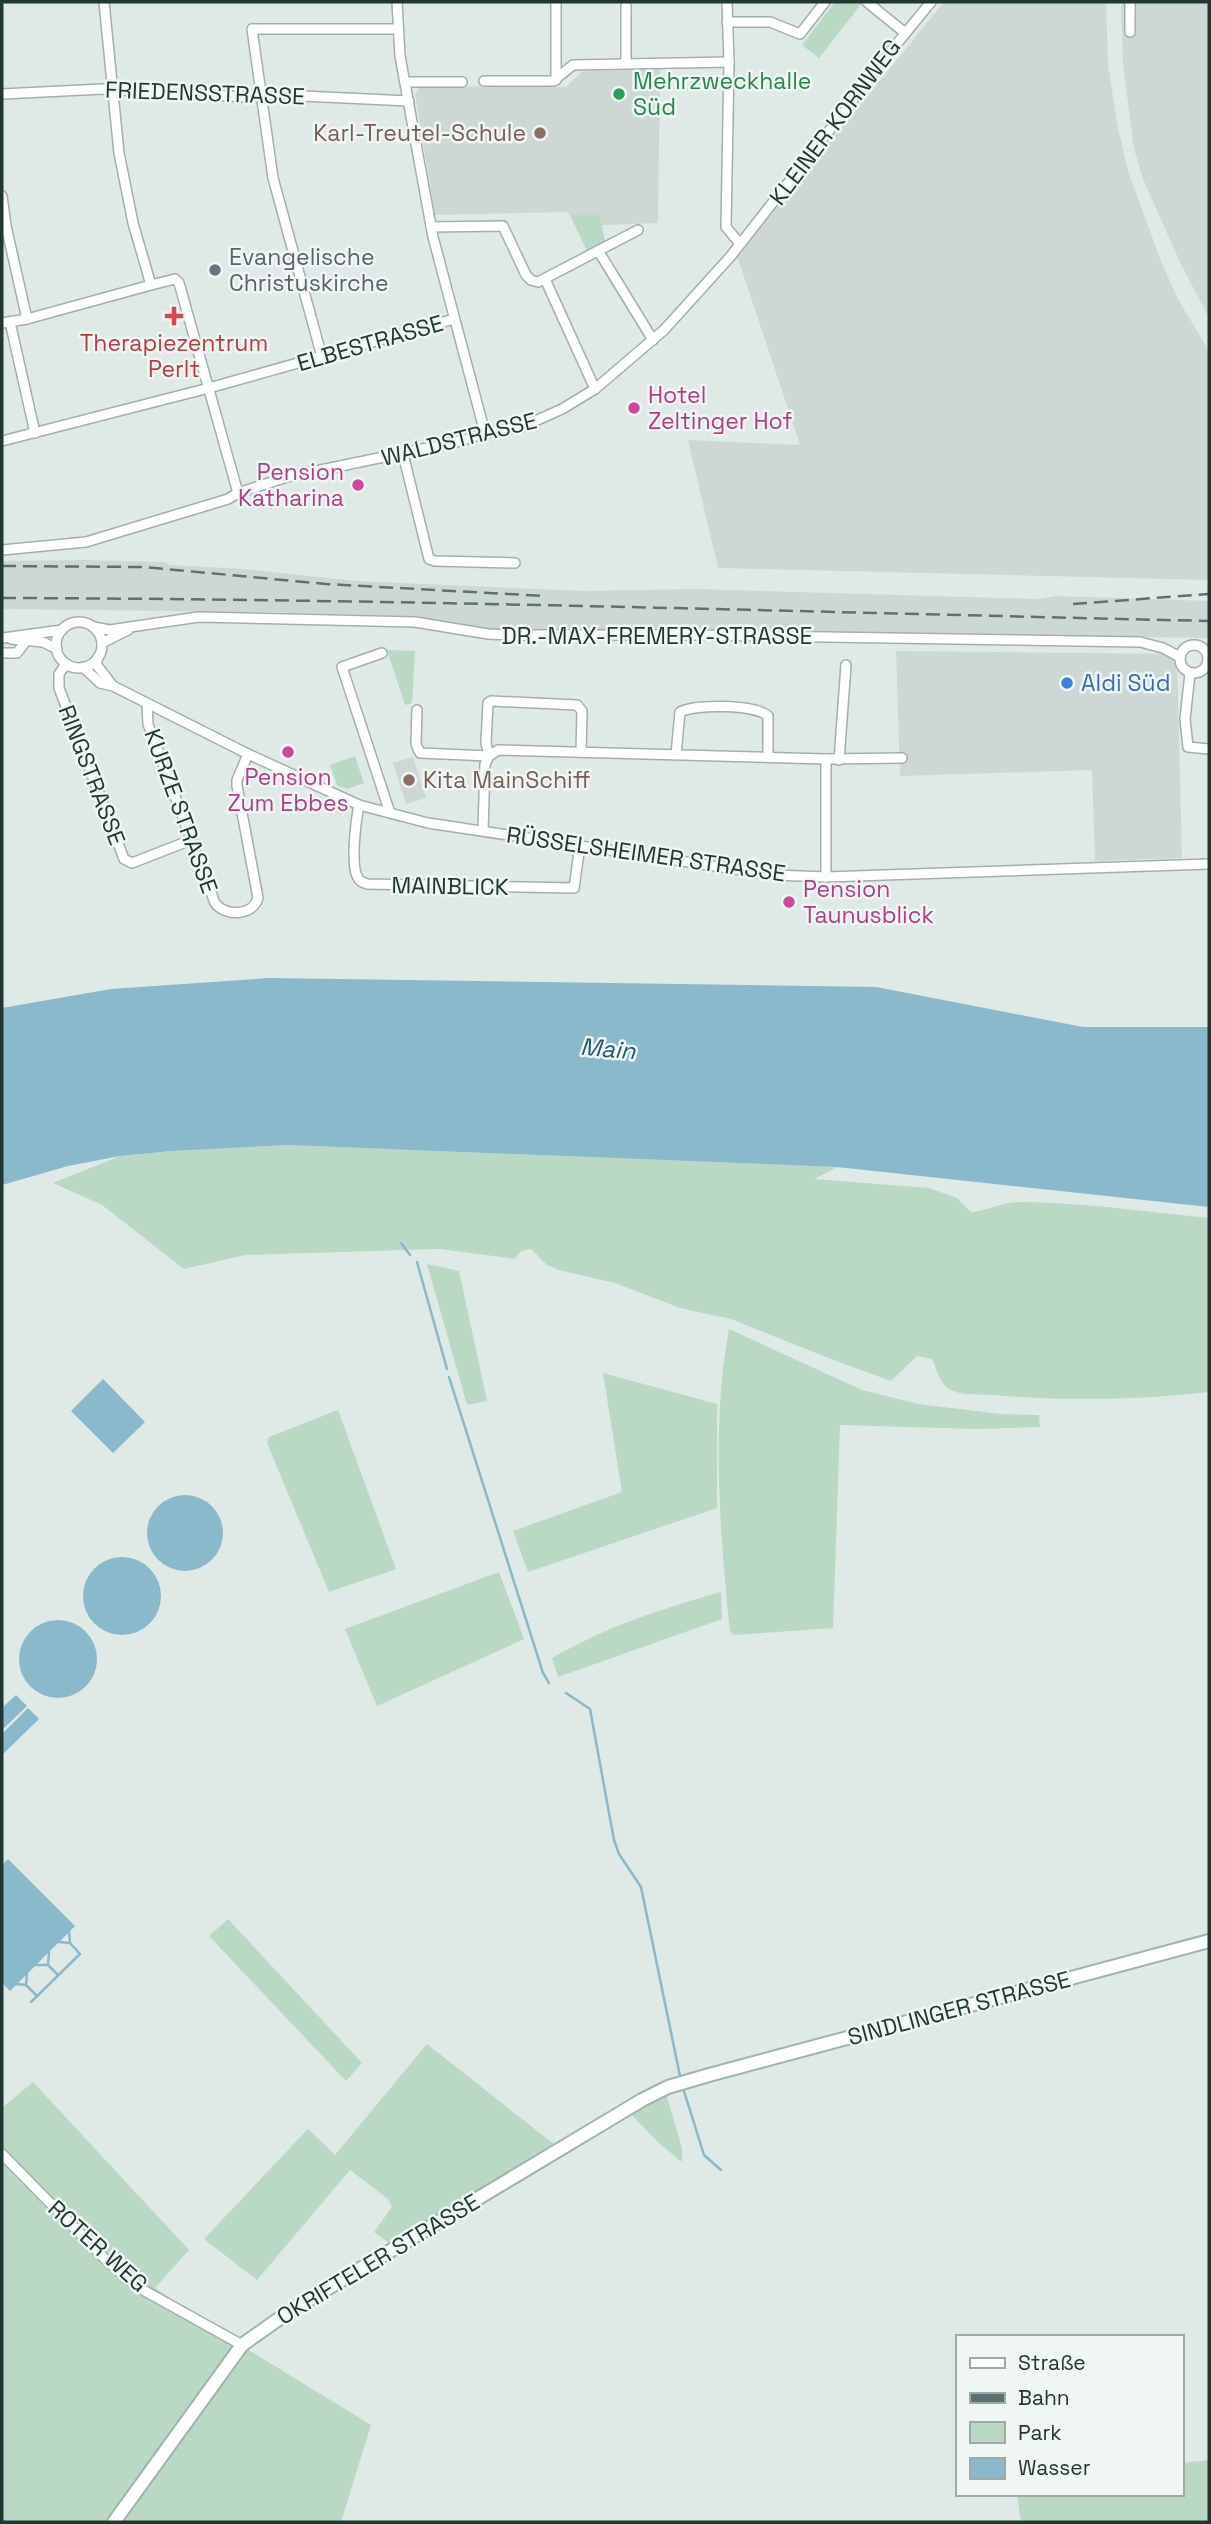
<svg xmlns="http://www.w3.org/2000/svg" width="1211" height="2524" font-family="'Space Grotesk',sans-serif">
  <rect width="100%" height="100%" fill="#dfe9e6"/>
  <g fill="#cdd8d5">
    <polygon points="944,2 1106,2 1108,63 1117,124 1129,174 1162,264 1179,301 1209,351 1209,580 718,568 688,440 800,445 737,256"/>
    <polygon points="1121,2 1209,2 1209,318 1180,262 1143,179 1134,149 1123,65"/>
    <polygon points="660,69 658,223 602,225 600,215 570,215 568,212 435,215 415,94 421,86 566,87 583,71"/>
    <polygon points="85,560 164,562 170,565 244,569 356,581 585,591 696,589 1038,599 1056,596 1209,601 1209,638 767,631 504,631 402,616 262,612 2,609 2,561"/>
    <polygon points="896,651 1177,654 1182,858 1095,861 1092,770 900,776"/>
    <polygon points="413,757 426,798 406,804 393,763"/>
  </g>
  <g fill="#b9d9c5">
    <polygon points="835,2 862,3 819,58 802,45"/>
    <polygon points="570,215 600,215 605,242 587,251"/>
    <polygon points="387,650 415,651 412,703 405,705"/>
    <polygon points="355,756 364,783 347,789 337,785 330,765"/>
    <path d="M288,1145L837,1167L814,1179L929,1188L957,1198L971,1212C987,1211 1003,1202 1019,1202C1082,1202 1146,1212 1209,1218V1392C1139,1400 1065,1401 994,1395C981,1394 963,1396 951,1390C940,1385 937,1369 932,1359L917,1356L891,1381L831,1359L731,1319L680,1308L615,1283L559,1270L547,1265L531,1249L521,1251L515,1259L440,1249L404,1250L245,1255L184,1269L102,1205L53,1183L120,1156L172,1151Z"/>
    <polygon points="427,1264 459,1271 487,1401 467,1405"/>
    <path d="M729,1329L862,1390L918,1404L1001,1414L1039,1415L1040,1427L977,1429L840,1425L833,1628L734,1635L730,1632C720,1536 711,1423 729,1329Z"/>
    <polygon points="603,1373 717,1404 717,1508 528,1572 513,1531 622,1492"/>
    <polygon points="338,1410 396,1569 329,1592 267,1443 269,1437"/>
    <polygon points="499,1572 524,1639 377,1706 345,1629"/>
    <path d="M721,1592L722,1619L558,1677L552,1658C610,1625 658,1610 721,1592Z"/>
    <polygon points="228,1919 362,2063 346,2081 209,1936"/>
    <polygon points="427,2044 555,2145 390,2244 374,2232 392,2207 388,2199 350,2170 257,2280 204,2239 308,2129 335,2155"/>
    <polygon points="33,2082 189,2250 155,2288 234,2341 371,2425 341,2522 2,2522 2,2108"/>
    <polygon points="666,2094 682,2148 682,2162 659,2143 631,2114"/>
    <polygon points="1209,2460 1209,2522 1021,2522 1017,2494 1181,2494 1181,2463"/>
  </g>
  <g fill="#8ab9cb">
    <polygon points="269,978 876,987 1083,1027 1209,1027 1209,1207 837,1167 288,1145 172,1151 120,1156 68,1166 2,1185 2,1008 111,989"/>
    <polygon points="103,1379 145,1422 113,1453 71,1411"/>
    <circle cx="185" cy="1533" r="38"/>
    <circle cx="122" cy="1596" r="39"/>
    <circle cx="58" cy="1659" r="39"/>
    <polygon points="16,1695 27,1706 2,1730 2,1708"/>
    <polygon points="28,1708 39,1719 2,1755 2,1734"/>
    <polygon points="8,1859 75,1926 10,1991 2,1983 2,1865"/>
  </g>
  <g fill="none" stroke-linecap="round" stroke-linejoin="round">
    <g stroke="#8ab9cb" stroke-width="2.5">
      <polyline points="401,1243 410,1255"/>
      <polyline points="417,1262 447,1369"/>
      <polyline points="449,1377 543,1673 549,1683"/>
      <polyline points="566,1693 590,1709 614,1840 619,1854 641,1887 680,2076"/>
      <polyline points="69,1932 70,1943"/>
      <polyline points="36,1965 48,1965 58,1975"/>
      <polyline points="48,1965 49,1952"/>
      <polyline points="16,1984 26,1985 37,1996"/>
      <polyline points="26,1985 27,1973"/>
      <polyline points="31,2002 80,1954 70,1943 59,1942"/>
      <polyline points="683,2088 704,2155 721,2170"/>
    </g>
    <defs>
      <g id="street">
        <polyline points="104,2 119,153 133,223 151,285 175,279 179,283 238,493"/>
        <polyline points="397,2 400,56 433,237 485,433"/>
        <polyline points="556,2 556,80"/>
        <polyline points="727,2 729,62 726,227 740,244"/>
        <polyline points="867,2 904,32"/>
        <polyline points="626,6 626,63"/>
        <polyline points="727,22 770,22 800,34 825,2"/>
        <polyline points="1130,32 1130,2"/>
        <polyline points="484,81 553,81 573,65 729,62"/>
        <polyline points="406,82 462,82"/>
        <polyline points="2,94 103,89 245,97 260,94 409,101"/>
        <polyline points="2,196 6,226 27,319"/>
        <polyline points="431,227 503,226 526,275 531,280 538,282 638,230"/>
        <polyline points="599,252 653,340"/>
        <polyline points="545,279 595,389"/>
        <polyline points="10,322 35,433"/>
        <polyline points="2,323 27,319 151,285"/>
        <polyline points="322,357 273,178 252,29 398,29"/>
        <polyline points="2,441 209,388 454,319"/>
        <polyline points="403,454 429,559 435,561 515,563"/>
        <polyline points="2,550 86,542 228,499 238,493 287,477 461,441 485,433 522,427 562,409 595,389 664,330 730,257 851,103 859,90 931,2"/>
        <circle cx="79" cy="645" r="23"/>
        <polyline points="93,627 110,630 198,617 415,622 488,634 510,635 699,635 1140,642 1163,648 1180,657"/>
        <polyline points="3,638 62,630"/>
        <polyline points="11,639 43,642 57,649"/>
        <polyline points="102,643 128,630"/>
        <circle cx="1194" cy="659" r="14"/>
        <polyline points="2,653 17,653 26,641"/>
        <polyline points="382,653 342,667 390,813"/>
        <polyline points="98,657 96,664 112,685"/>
        <polyline points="66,664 59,674 59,688 124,859 132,863 191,840"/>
        <polyline points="83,667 100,683 113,686 248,754 359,805 428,823 774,875 826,877 1209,864"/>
        <polyline points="1190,673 1185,719 1188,747 1209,749"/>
        <path d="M147,704L148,724L215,903C225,917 253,916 258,898L237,786V780L248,754"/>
        <polyline points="417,710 416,744 420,753 489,756 486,743 488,703 491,701 577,705 582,711 581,752"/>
        <path d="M676,754L680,712C695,704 754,704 768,716V757"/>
        <polyline points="826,759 902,758"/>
        <polyline points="839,760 846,665"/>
        <path d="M359,805C356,820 350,866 358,878C361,883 363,882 367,884L574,888L580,845"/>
        <polyline points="483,831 485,764 489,756 498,750 826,759 826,877"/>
        <polyline points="2,2154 106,2260 136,2286 242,2345"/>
      </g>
      <polyline id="secondary" points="114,2522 242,2345 290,2311 642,2100 668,2087 709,2075 1209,1941"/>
    </defs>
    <use href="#street" stroke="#a2b0ad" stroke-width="12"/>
    <use href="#secondary" stroke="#9fb4af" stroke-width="16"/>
    <use href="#street" stroke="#fff" stroke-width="9"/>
    <use href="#secondary" stroke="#fff" stroke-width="12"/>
    <g stroke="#5b7370" stroke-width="2.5" stroke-dasharray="14 7" stroke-linecap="butt">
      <polyline points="2,566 144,567 326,584 544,596"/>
      <path d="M2,598C404,599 807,612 1209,621"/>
      <polyline points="1073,604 1209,594"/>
    </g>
  </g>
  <circle fill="#2e9e5b" stroke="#eff6f3" stroke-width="2.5" cx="619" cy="94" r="7"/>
  <g fill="#8d6e63" stroke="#eff6f3" stroke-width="2.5">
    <circle cx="540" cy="133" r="7"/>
    <circle cx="409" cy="780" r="7"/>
  </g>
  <circle fill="#6b7280" stroke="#eff6f3" stroke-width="2.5" cx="215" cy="270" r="7"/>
  <path fill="#e0444e" stroke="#eff6f3" stroke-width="2.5" d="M170.5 305.5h7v7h7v7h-7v7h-7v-7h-7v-7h7z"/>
  <g fill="#d1479c" stroke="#eff6f3" stroke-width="2.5">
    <circle cx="634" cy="408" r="7"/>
    <circle cx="358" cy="485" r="7"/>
    <circle cx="288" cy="752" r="7"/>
    <circle cx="789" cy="902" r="7"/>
  </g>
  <circle fill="#3f7fe0" stroke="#eff6f3" stroke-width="2.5" cx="1067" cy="683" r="7"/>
  <g text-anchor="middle" stroke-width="5" stroke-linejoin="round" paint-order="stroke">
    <g font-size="23" fill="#27864d" stroke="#eff6f3" text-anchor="start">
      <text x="633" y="89">Mehrzweckhalle<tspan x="633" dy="26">Süd</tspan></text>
    </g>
    <g font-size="23" fill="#213734" stroke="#eff6f3">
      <text transform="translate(205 93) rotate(2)" y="8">FRIEDENSSTRASSE</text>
      <text transform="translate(835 122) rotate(-53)" y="8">KLEINER KORNWEG</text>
      <text transform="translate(370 343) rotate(-16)" y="8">ELBESTRASSE</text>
      <text transform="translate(459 439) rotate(-14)" y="8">WALDSTRASSE</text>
      <text x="657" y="644">DR.-MAX-FREMERY-STRASSE</text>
      <text transform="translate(92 775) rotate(69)" y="8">RINGSTRASSE</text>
      <text transform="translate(181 811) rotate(70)" y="8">KURZE STRASSE</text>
      <text transform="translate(646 854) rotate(8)" y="8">RÜSSELSHEIMER STRASSE</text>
      <text transform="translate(450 886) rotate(1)" y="8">MAINBLICK</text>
      <text transform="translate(959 2008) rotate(-15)" y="8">SINDLINGER STRASSE</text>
      <text transform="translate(98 2246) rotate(42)" y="8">ROTER WEG</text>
      <text transform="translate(378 2259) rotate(-31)" y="8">OKRIFTELER STRASSE</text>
    </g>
    <g font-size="23" fill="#785e54" stroke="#eff6f3" text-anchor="end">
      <text x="526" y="141">Karl-Treutel-Schule</text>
      <text x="423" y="788" text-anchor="start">Kita MainSchiff</text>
    </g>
    <g font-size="23" fill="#5b616d" stroke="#eff6f3" text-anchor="start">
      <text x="229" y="265">Evangelische<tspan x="229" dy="26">Christuskirche</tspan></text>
    </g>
    <g font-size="23" fill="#be3a42" stroke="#eff6f3">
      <text x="174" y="351">Therapiezentrum<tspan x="174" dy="26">Perlt</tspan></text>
    </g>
    <g font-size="23" fill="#b23c85" stroke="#eff6f3" text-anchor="start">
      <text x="648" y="403">Hotel<tspan x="648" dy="26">Zeltinger Hof</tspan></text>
      <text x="344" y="480" text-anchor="end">Pension<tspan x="344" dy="26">Katharina</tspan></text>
      <text x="288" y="785" text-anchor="middle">Pension<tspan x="288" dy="26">Zum Ebbes</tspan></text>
      <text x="803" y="897">Pension<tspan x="803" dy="26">Taunusblick</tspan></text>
    </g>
    <g font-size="23" fill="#366cbe" stroke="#eff6f3" text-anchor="start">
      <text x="1081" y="691">Aldi Süd</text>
    </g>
    <g font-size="24" font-style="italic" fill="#20586e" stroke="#eff6f3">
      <text transform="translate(608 1049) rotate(5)" y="8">Main</text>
    </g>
  </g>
  <rect width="1211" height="2524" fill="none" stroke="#213734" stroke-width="7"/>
  <rect x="956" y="2335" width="228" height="161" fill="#eff6f3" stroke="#9daaa7" stroke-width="2"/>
  <rect x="970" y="2358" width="35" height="10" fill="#ffffff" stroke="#9daaa7" stroke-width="2"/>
  <text x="1018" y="2370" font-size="21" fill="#213734">Straße</text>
  <rect x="970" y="2393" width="35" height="10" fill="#5b7370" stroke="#9daaa7" stroke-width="2"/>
  <text x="1018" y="2405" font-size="21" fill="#213734">Bahn</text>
  <rect x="970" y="2422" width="35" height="21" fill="#b9d9c5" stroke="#9daaa7" stroke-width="2"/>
  <text x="1018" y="2440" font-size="21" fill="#213734">Park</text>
  <rect x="970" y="2458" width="35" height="21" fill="#8ab9cb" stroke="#9daaa7" stroke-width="2"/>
  <text x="1018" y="2475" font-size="21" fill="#213734">Wasser</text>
</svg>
